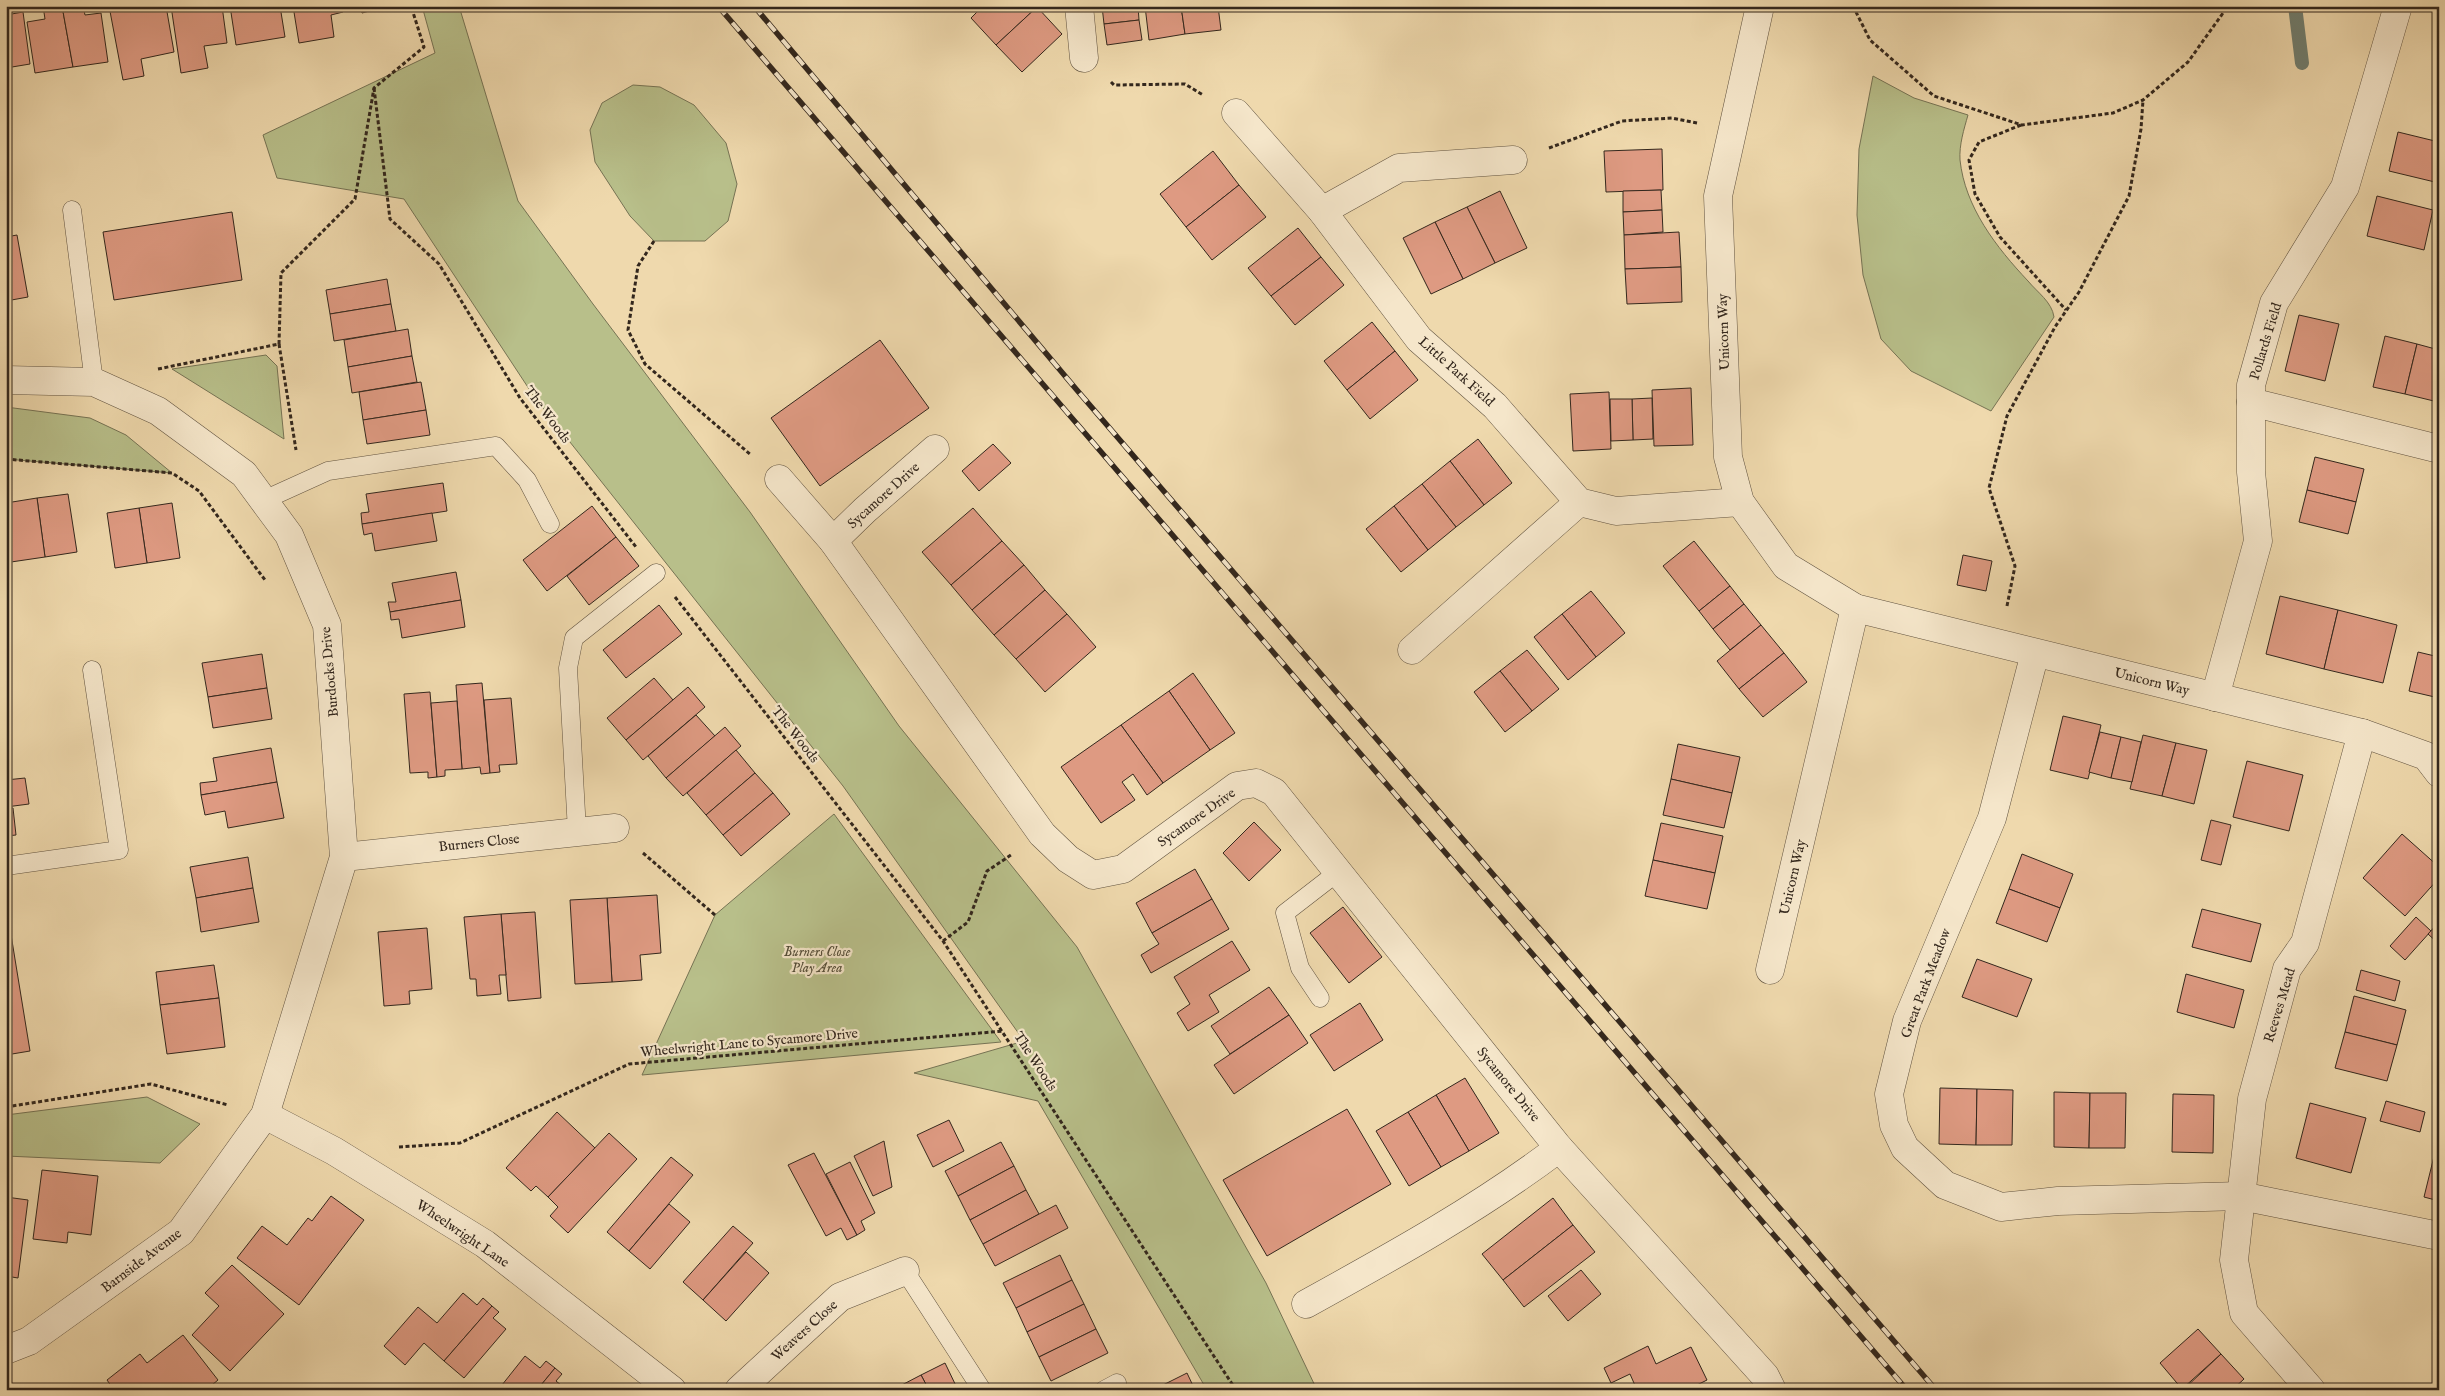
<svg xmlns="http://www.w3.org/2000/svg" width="2445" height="1396" font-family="'IM FELL English',serif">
  <rect width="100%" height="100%" fill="#efd9ad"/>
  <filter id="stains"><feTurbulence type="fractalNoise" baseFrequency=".004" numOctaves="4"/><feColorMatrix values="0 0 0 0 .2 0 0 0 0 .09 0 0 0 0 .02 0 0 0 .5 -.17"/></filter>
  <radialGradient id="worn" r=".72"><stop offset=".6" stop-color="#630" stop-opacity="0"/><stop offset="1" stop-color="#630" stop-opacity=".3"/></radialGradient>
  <g fill="#b8bf8a" stroke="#767354">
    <polygon points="422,6 459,6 518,201 593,304 750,512 899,726 1077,947 1266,1283 1317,1390 1207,1390 1038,1101 914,1073 1024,1041 843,786 535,398 404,199 277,178 263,135 435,53"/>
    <path d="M1873,76L1914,98L1968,115C1964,129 1959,145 1960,160C1965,207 1996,247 2028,281C2037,292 2052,302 2054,317L1991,411L1911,371L1881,339L1863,275L1857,215L1859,149Z"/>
    <polygon points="633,85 660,87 694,105 726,143 737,184 728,221 705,241 654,241 630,216 595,162 590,130 602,103"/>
    <polygon points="266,355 277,366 284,439 172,369"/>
    <polygon points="6,407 90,418 126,435 172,473 6,459"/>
    <polygon points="834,814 1001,1042 642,1075 715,915"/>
    <polygon points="147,1097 200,1124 160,1163 6,1156 6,1115"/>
  </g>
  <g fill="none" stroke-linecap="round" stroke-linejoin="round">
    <polyline stroke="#717f71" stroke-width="14" points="2295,6 2302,63"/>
  </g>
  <g fill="#de9a82" stroke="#33271d">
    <polygon points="43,6 62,6 73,67 35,73 27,22 45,19"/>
    <polygon points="62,6 83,6 85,15 101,13 108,62 73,67"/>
    <polygon points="109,6 166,6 174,52 141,59 144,76 123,80"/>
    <polygon points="171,6 222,6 227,43 204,46 208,68 181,73"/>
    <polygon points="230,6 280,6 285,37 236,45"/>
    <polygon points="293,6 342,6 343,12 331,15 334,37 299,43"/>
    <polygon points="360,6 388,6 362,13"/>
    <polygon points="983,6 1036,6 1037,7 996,45 971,18"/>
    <polygon points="1102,6 1138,6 1139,20 1104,24"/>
    <polygon points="1145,6 1181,6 1185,34 1149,40"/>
    <polygon points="1181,6 1218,6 1221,30 1185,34"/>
    <polygon points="1037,7 1062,34 1022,72 996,45"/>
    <polygon points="23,12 30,64 6,68 6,15"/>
    <polygon points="1139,20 1142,40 1107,45 1104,24"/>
    <polygon points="2398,132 2439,142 2439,183 2389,171"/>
    <polygon points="1662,149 1663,190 1606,192 1604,151"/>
    <polygon points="1213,151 1239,185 1186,227 1160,194"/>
    <polygon points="1239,185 1266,217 1212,260 1186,227"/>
    <polygon points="1661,190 1662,210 1623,212 1623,191"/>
    <polygon points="1500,191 1527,248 1495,263 1467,207"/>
    <polygon points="2377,196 2433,210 2424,250 2367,236"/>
    <polygon points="1467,207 1495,263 1463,279 1435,222"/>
    <polygon points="1662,210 1663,232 1624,235 1623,212"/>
    <polygon points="232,212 242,280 114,300 103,232"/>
    <polygon points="1435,222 1463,279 1431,294 1403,238"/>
    <polygon points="1298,228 1321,257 1271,296 1248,268"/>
    <polygon points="1679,232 1681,267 1625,269 1624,235"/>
    <polygon points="17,235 28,297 6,301 6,237"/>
    <polygon points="1321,257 1344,285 1295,325 1271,296"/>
    <polygon points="1681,267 1682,302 1627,304 1625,269"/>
    <polygon points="387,279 391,304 330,314 326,290"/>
    <polygon points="391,304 396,331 334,341 330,314"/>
    <polygon points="2299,315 2339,324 2325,381 2285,371"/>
    <polygon points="1372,322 1395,351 1347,390 1324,361"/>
    <polygon points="408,329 412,356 348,367 344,340"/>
    <polygon points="2385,336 2417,344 2405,394 2373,387"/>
    <polygon points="880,340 929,408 820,486 771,418"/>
    <polygon points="2417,344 2439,350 2438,402 2405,394"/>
    <polygon points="1395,351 1418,380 1370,419 1347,390"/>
    <polygon points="412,356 417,382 352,393 348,367"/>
    <polygon points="421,382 426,410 363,420 359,392"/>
    <polygon points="1691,388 1693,445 1654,446 1652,390"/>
    <polygon points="1609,392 1611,449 1573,451 1570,394"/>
    <polygon points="1652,398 1653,439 1633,440 1632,399"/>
    <polygon points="1610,399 1632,399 1633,440 1611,441"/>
    <polygon points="426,410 430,435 367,444 363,420"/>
    <polygon points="1478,439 1512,483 1484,505 1450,461"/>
    <polygon points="993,444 1011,463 979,491 962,471"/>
    <polygon points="2315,457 2364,469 2356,502 2307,490"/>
    <polygon points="1450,461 1484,505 1456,527 1422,484"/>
    <polygon points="443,483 447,511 362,524 361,513 369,512 366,494"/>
    <polygon points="1422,484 1456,527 1428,550 1394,506"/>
    <polygon points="2307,490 2356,502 2348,534 2299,522"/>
    <polygon points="68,494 77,552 45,557 37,498"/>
    <polygon points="37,498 45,557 11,562 6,530 6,503"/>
    <polygon points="172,503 180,558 147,563 139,508"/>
    <polygon points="592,506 616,537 547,591 523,560"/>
    <polygon points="1394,506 1428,550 1401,572 1366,529"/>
    <polygon points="139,508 147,563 115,568 107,513"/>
    <polygon points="973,508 1002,541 951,585 922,552"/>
    <polygon points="432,513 437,541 375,551 372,533 364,535 362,524"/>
    <polygon points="616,537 639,566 589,605 567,576"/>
    <polygon points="1002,541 1024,565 972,610 951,585"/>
    <polygon points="1694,541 1730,586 1699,611 1663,566"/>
    <polygon points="1963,555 1992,561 1986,591 1957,585"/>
    <polygon points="1024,565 1045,590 994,635 972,610"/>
    <polygon points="456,572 461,600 390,612 388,602 396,602 392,583"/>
    <polygon points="1730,586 1744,604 1713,629 1699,611"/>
    <polygon points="1045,590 1067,614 1016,659 994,635"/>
    <polygon points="1591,591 1625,633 1596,657 1562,614"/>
    <polygon points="2280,596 2338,610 2324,669 2266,654"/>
    <polygon points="461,600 465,627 402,638 399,619 391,620 390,612"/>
    <polygon points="1744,604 1761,625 1730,650 1713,629"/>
    <polygon points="659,605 682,634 626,678 603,650"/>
    <polygon points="2338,610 2397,625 2383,683 2324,669"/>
    <polygon points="1067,614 1096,647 1045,692 1016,659"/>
    <polygon points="1562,614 1596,657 1568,680 1534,637"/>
    <polygon points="1761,625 1784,653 1739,689 1717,661"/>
    <polygon points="1527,650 1559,689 1532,711 1500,671"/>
    <polygon points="2418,652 2439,657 2439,698 2409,691"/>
    <polygon points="1784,653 1807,682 1763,717 1739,689"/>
    <polygon points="262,654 267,688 208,697 202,663"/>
    <polygon points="1500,671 1532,711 1505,732 1474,692"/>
    <polygon points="1193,673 1235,733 1210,750 1169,691"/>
    <polygon points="654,678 673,700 626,740 607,718"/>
    <polygon points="482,683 490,773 481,774 480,767 462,769 456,685"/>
    <polygon points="688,687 705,707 643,760 626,740"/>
    <polygon points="267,688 272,719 213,728 208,697"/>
    <polygon points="1169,691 1210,750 1163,783 1121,725"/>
    <polygon points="430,692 437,777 428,778 428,772 410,773 404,694"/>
    <polygon points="511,698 517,764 499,765 500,772 490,773 484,700"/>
    <polygon points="457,701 462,769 445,770 445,776 437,777 431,703"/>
    <polygon points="696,715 715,736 666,778 648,756"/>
    <polygon points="2063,716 2101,725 2088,779 2050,770"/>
    <polygon points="1121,725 1163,783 1147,795 1133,774 1122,782 1135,800 1101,823 1061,767"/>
    <polygon points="725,727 741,746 683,796 666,778"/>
    <polygon points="2100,732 2121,737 2111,778 2089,772"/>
    <polygon points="2143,735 2176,743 2162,796 2130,789"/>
    <polygon points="2121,737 2141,742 2132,782 2111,778"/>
    <polygon points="2176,743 2207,750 2194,804 2162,796"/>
    <polygon points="1678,744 1740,757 1732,793 1671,779"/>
    <polygon points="271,748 277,782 201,795 200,783 217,781 213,758"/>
    <polygon points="736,750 755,773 706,815 687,793"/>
    <polygon points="2247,761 2303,775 2289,831 2233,817"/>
    <polygon points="755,773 773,793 723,835 706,815"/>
    <polygon points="25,778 29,804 6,807 6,780"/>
    <polygon points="1671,779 1732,793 1724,828 1663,815"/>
    <polygon points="277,782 284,818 228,828 225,811 205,815 201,795"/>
    <polygon points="773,793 790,814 741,856 723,835"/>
    <polygon points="13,808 16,835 6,836 6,809"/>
    <polygon points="2211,820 2231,825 2221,865 2201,860"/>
    <polygon points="1254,822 1281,850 1249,881 1223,853"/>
    <polygon points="1661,823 1723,836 1715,873 1653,860"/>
    <polygon points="2402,834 2439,867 2439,878 2405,916 2363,878"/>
    <polygon points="2022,854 2073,874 2060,908 2009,889"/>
    <polygon points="248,857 253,888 196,898 190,867"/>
    <polygon points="1653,860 1715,873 1707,909 1645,896"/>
    <polygon points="1195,869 1212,899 1152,933 1136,903"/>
    <polygon points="253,888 259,922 201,932 196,898"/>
    <polygon points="2009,889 2060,908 2047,942 1996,923"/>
    <polygon points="657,895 661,953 640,955 642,980 612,982 607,898"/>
    <polygon points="607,898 612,982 575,984 570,900"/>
    <polygon points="1212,899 1229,929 1151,973 1141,955 1159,944 1152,933"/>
    <polygon points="6,904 30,1051 6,1055"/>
    <polygon points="1343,907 1382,957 1349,983 1310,933"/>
    <polygon points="2202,909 2261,924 2251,962 2192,947"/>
    <polygon points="535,912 541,998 508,1001 501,914"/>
    <polygon points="501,914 506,975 499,975 501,994 477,996 476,979 470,979 464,917"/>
    <polygon points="2416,917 2431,931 2405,960 2390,946"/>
    <polygon points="2439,922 2439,944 2428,934"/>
    <polygon points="427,928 432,989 409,991 410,1004 384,1006 378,932"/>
    <polygon points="1232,941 1250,970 1209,995 1219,1012 1188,1031 1177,1013 1190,1004 1174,977"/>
    <polygon points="1977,959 2032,979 2017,1017 1962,997"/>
    <polygon points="214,965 219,998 160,1005 156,972"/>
    <polygon points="2361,970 2400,981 2395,1001 2356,990"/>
    <polygon points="2186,974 2244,990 2234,1028 2177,1012"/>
    <polygon points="1269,987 1289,1015 1230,1054 1211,1026"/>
    <polygon points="2354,996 2406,1010 2397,1045 2345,1032"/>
    <polygon points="219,998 225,1047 167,1054 160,1005"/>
    <polygon points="1360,1003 1383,1040 1334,1071 1310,1035"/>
    <polygon points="1289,1015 1308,1043 1234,1094 1214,1065"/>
    <polygon points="2345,1032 2397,1045 2387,1081 2335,1068"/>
    <polygon points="1465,1078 1499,1133 1469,1151 1436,1095"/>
    <polygon points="1940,1088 1977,1089 1976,1145 1939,1144"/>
    <polygon points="1977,1089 2013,1090 2012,1145 1976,1145"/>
    <polygon points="2054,1092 2090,1093 2089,1148 2054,1147"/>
    <polygon points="2090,1093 2126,1093 2125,1148 2089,1148"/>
    <polygon points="2173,1094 2214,1095 2213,1153 2172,1152"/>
    <polygon points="1436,1095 1469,1151 1441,1167 1408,1112"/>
    <polygon points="2386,1101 2425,1112 2420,1132 2380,1121"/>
    <polygon points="2310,1103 2366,1118 2351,1173 2296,1158"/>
    <polygon points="1347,1109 1391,1184 1267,1256 1223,1180"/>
    <polygon points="557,1112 595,1148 548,1197 536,1186 531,1191 506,1168"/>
    <polygon points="1408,1112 1441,1167 1409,1186 1376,1131"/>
    <polygon points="949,1120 964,1151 933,1167 917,1135"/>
    <polygon points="609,1133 637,1159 568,1233 550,1216 558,1207 548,1197"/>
    <polygon points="2438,1140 2439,1140 2439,1201 2424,1197"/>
    <polygon points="884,1141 892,1187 873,1196 854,1156"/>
    <polygon points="1001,1142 1014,1166 958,1196 945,1171"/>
    <polygon points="814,1153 857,1235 847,1240 841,1228 826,1236 788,1165"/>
    <polygon points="671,1157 693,1175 629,1251 607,1232"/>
    <polygon points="850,1162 875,1213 861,1221 865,1230 857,1235 826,1174"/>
    <polygon points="1014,1166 1026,1190 970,1220 958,1196"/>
    <polygon points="42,1170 98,1176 91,1235 68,1232 67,1243 33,1239"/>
    <polygon points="1026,1190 1039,1214 983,1244 970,1220"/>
    <polygon points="331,1196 364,1220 299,1305 237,1258 262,1226 287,1245 308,1218 312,1221"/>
    <polygon points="6,1197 28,1200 18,1278 6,1276"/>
    <polygon points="1553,1198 1573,1225 1503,1280 1482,1254"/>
    <polygon points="669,1204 690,1222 650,1269 629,1251"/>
    <polygon points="1056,1205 1068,1228 995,1266 983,1244"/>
    <polygon points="1573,1225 1595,1252 1524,1307 1503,1280"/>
    <polygon points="733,1226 753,1243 703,1300 683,1282"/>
    <polygon points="746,1252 769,1273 726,1321 703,1300"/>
    <polygon points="1060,1255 1072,1280 1016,1308 1003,1283"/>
    <polygon points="232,1265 284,1314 230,1371 192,1335 219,1306 205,1293"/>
    <polygon points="1581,1270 1601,1294 1568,1321 1548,1296"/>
    <polygon points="1072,1280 1084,1304 1027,1332 1016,1308"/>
    <polygon points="463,1293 477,1305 483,1298 492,1306 444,1361 424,1343 405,1365 384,1346 418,1307 437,1323"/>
    <polygon points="1084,1304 1096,1329 1039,1357 1027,1332"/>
    <polygon points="492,1306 499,1312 493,1318 506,1329 464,1378 444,1361"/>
    <polygon points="1096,1329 1108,1353 1051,1381 1039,1357"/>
    <polygon points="2198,1329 2221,1354 2182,1389 2160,1363"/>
    <polygon points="183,1335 218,1380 206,1390 114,1390 107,1380 140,1354 147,1363"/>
    <polygon points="1648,1346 1656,1364 1691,1347 1707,1380 1687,1390 1637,1390 1630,1374 1611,1383 1604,1368"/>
    <polygon points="2221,1354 2244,1379 2232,1390 2183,1390"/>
    <polygon points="525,1356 540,1368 546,1361 555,1368 537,1390 498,1390"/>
    <polygon points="945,1363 958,1390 929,1390 921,1375"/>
    <polygon points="555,1368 562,1374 556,1381 567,1390 537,1390"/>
    <polygon points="1187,1373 1195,1390 1153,1390"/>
    <polygon points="921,1375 929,1390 899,1390 898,1387"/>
  </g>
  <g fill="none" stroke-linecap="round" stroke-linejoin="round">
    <defs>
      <g id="lane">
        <polyline points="72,210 94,382"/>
        <polyline points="264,500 328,471 496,446 527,480 550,524"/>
        <polyline points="577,831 568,668 574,638 656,573"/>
        <polyline points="6,866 119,850 92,670"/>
        <polyline points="1320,998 1300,968 1285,913 1338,872"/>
        <polyline points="905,1271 982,1390"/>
        <polyline points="1104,1390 1117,1383"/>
      </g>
      <g id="street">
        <polyline points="1079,6 1084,58"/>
        <polyline points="1760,6 1718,196 1728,457 1740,502 1786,566 1855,608 2362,733 2426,756 2439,773"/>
        <polyline points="1236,113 1322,211 1419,339 1495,406 1579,502 1616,511 1740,502"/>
        <polyline points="1322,211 1399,168 1513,160"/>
        <polyline points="6,380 94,382 158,411 244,474 289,535 327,625 344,857 265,1115 181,1232 29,1341 6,1350"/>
        <polyline points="2251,402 2439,449"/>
        <polyline points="779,479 833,541 1042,834 1068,859 1093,875 1123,869 1237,786 1256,783 1274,792 1559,1148 1765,1376 1772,1390"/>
        <polyline points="833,541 865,510 935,449"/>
        <polyline points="1412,650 1579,502"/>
        <polyline points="2035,653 1992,818 1907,1021 1889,1094 1894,1125 1905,1148 1945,1185 2001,1207 2058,1201 2241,1196 2439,1236"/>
        <polyline points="2215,697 2258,541 2251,472 2251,385 2274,303 2345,187 2398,6"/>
        <polyline points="344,857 615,828"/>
        <polyline points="1770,970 1855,608"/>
        <polyline points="265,1115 334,1151 485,1244 672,1390"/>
        <path d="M1306,1304C1393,1256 1480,1208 1559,1148"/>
        <polyline points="739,1390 840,1297 905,1271"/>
        <polyline points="2311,1390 2244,1313 2234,1260 2252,1099 2287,969 2305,943 2362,733"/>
      </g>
    </defs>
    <use href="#lane" stroke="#625441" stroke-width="19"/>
    <use href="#street" stroke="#625441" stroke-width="29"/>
    <g stroke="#33271d" stroke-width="3" stroke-dasharray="4 2.5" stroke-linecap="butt">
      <polyline points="1853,6 1870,40 1934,96 2022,125 2113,113 2143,100 2188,62 2228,6"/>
      <polyline points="1111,82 1114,85 1185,84 1203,95"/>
      <polyline points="374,88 390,219 439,264 520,398 636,547"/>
      <polyline points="2021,125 1979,142 1969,160 1975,194 2000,237 2066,310"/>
      <polyline points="1549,148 1622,121 1672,118 1697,123"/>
      <polyline points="654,241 638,266 628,330 645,364 751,455"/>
      <polyline points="279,344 296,450"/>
      <polyline points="158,369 279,344 281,273 355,199 374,88 424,47 411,6"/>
      <polyline points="6,459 172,473 199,491 265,580"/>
      <polyline points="675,597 943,941 1236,1390"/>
      <polyline points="2007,606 2015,566 1989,488 2007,416 2055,327 2079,292 2129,196 2141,129 2143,100"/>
      <polyline points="643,853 715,915"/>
      <polyline points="943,941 968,922 987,871 1011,855"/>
      <polyline points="6,1107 151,1084 228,1105"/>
      <polyline points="399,1147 460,1143 629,1064 1003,1031"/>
    </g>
    <use href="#lane" stroke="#f5e6ca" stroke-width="18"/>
    <use href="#street" stroke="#f5e6ca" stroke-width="28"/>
    <defs>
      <g id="rail">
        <polyline points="718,6 1907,1390"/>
        <polyline points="754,6 1076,389 1936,1390"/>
      </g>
    </defs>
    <use href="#rail" stroke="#33271d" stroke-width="5.5"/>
    <use href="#rail" stroke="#f5e6ca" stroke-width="4" stroke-dasharray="11" stroke-linecap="butt"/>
  </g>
  <g text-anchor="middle" stroke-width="4.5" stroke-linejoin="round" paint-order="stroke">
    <g font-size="14" fill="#33271d" stroke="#f5e6ca">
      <text transform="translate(1723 332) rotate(-92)" y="5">Unicorn Way</text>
      <text transform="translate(2265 341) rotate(-73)" y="5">Pollards Field</text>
      <text transform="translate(1457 371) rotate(42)" y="5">Little Park Field</text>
      <text transform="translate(548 414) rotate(53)" y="5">The Woods</text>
      <text transform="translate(883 495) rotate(-42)" y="5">Sycamore Drive</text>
      <text transform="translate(329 672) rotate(-95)" y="5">Burdocks Drive</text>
      <text transform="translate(2152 681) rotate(14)" y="5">Unicorn Way</text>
      <text transform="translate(796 734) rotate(52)" y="5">The Woods</text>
      <text transform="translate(1196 817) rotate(-35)" y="5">Sycamore Drive</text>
      <text transform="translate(479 842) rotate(-6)" y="5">Burners Close</text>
      <text transform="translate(1792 877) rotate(-77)" y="5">Unicorn Way</text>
      <text transform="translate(1925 983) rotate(-69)" y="5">Great Park Meadow</text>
      <text transform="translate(2279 1005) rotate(-73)" y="5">Reeves Mead</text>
      <text transform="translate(749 1042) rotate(-5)" y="5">Wheelwright Lane to Sycamore Drive</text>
      <text transform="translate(1036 1061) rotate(57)" y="5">The Woods</text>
      <text transform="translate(1509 1084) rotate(51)" y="5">Sycamore Drive</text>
      <text transform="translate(463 1233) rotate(34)" y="5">Wheelwright Lane</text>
      <text transform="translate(141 1260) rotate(-37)" y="5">Barnside Avenue</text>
      <text transform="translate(804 1330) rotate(-42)" y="5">Weavers Close</text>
    </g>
    <g font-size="14" font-style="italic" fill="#544d38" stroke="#f5e6ca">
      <text x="817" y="956">Burners Close<tspan x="817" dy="16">Play Area</tspan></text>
    </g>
  </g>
  <rect width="2445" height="1396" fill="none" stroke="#efd9ad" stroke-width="25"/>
  <rect x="8" y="8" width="2430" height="1381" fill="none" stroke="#33271d" stroke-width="2.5"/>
  <rect x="12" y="12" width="2420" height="1371" fill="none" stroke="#33271d"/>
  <rect width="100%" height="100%" filter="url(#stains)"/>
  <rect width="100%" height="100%" fill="url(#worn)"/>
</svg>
